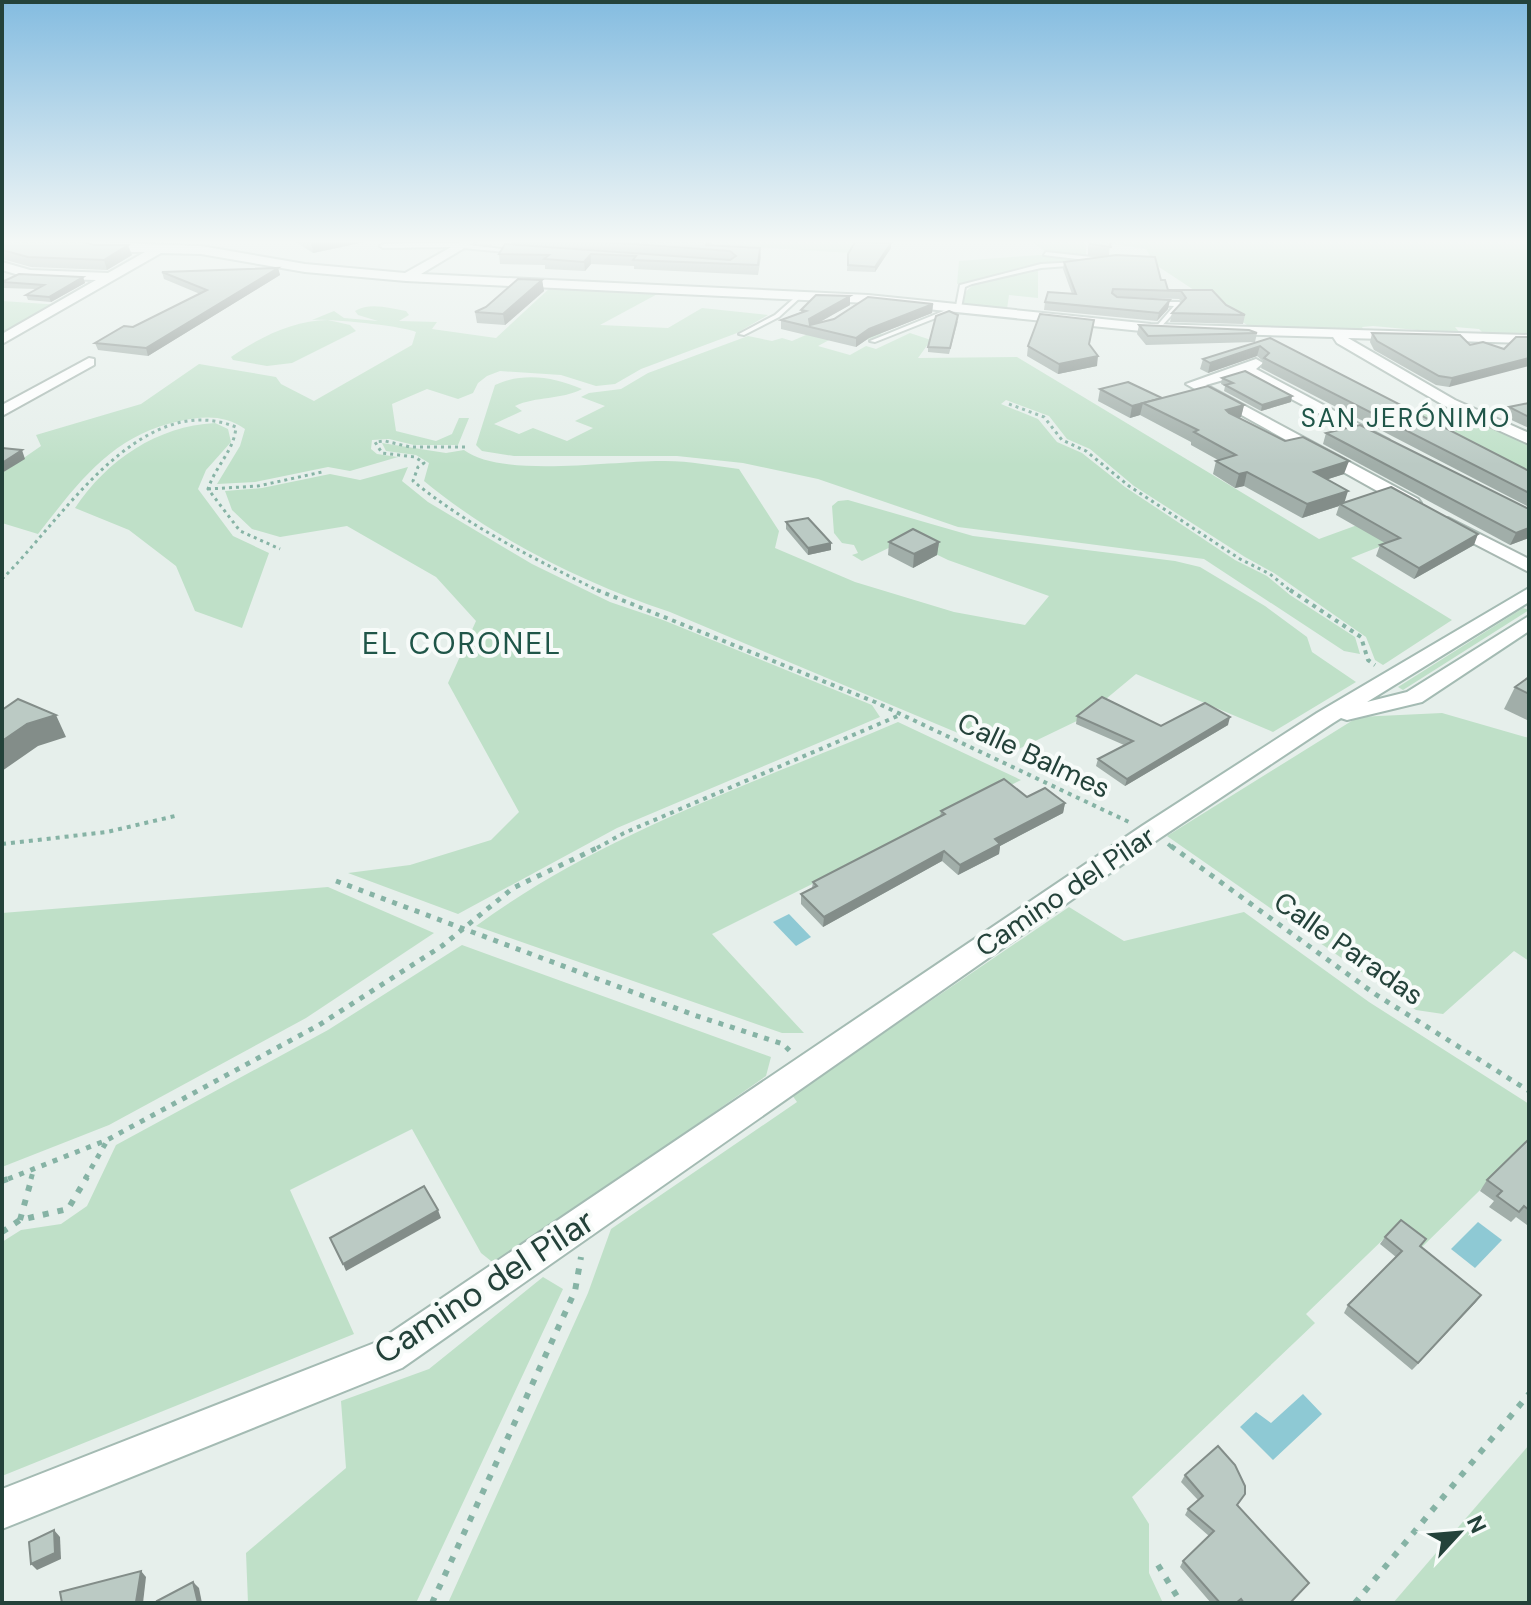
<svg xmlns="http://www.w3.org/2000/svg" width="1531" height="1605" font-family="'DM Sans',sans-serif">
  <rect width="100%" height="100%" fill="#e6efeb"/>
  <g fill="#bfe0c8">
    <polygon points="653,241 856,241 851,253"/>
    <polygon points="1031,241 1086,241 1086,255 1114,260 1046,252"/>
    <polygon points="1094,241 1529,241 1529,335 1485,335 1479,329 1455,327 1461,334 1373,326 1362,327 1365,332 1247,325 1156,265 1146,249"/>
    <polygon points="1039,255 1097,260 1036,265 957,284 959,261"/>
    <path d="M1038,271V298L1009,295L1007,309L965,306C953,278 1020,272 1038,271Z"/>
    <path d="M551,287L663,291L600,325L668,328L702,308L768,315L737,333L641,369L615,384L596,386L561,375L500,371L487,376L478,383L473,393L458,399L427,389L392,404L396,431L436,441L452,434L459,418H469L458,445H414L389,439L372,440L371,449L377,454L398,457L350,471L328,467L255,482L217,484L240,446L245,429C224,415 205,416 180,421C112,435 79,482 38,534L2,523V473L41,446L36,435L141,404L199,364L276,377L281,384L314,401L412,345L416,332C405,326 326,318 312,320L334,311L344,318L378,321L358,315L355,311C370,302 389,308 406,311L409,315L399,321L437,322L432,329L496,338Z"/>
    <polygon points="2,301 61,305 2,334"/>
    <path d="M328,320L350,325L356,331L292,363L267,366L233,360L231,357C258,338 294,320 328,320Z"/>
    <path d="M838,321L883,334L869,340L844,332L818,346L850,355L866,346L876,349L910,333L931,340L918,358L1017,357L1319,539L1404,508L1399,539L1351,558L1452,620L1383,665L1375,660L1366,637L1274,573L1245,557L1134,486L1090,449L1067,439L1049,416L1006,400L1001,404L1038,419L1057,442L1082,453L1125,487L1235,560L1267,576L1290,595L1355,637L1360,654L1344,651L1204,559L958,527L818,479L743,463L677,456H514L482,451L476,445L495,385C523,372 554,377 582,389C561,400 536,396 515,406L522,411L494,424L519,434L533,428L567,441L593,428L575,421L605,406L581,397L589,393L621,389L648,373L748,336L772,341L782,338L792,341Z"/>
    <polygon points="1447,404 1529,442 1529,474 1415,416"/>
    <path d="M215,423L228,429L231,442L206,470L198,489L233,536L269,553L242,628L195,611L176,566L129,530L75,508C107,460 157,426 215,423Z"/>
    <path d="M382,443L446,453L464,450C502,479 616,460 665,461C690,461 715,466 739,469L779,531L775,548L855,582L954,612L1025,625L1049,596L948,560L911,542L909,538L862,561L852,555L858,553L854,545L842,543L834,533L832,506L838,501L848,500L973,536L1175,561L1200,567L1265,606L1307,637L1312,652L1356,682L1273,732L1136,674L1083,718L1008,754L670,612C584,583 494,539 424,481L429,463L416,455L386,451Z"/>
    <polygon points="408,467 402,481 428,502 532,564 610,602 663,620 872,705 880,717 617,828 458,914 348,873 410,865 491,840 519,812 448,683 476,621 436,577 347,526 280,537 252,529 232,510 225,491 262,488 330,474 360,480"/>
    <polygon points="1523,608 1529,610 1403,690 1398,687"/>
    <polygon points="1442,713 1529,738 1529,961 1514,951 1443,1014 1416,1010 1167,836 1358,717"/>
    <path d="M898,722L1021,780L712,934L804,1033H782L476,926C601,834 755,783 898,722Z"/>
    <polygon points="328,887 434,933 306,1018 109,1125 2,1167 2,913"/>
    <polygon points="1069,907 1124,941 1244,912 1369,1002 1529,1104 1529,1142 1422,1247 1396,1227 1306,1314 1315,1323 1132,1497 1149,1524 1149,1573 1163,1603 448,1603 588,1293 611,1229 797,1102 792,1095"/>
    <polygon points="462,945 771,1057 766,1076 496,1265 481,1253 412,1129 290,1190 354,1334 2,1476 2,1242 21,1230 61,1224 87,1206 116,1145 328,1030"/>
    <polygon points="543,1277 563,1289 416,1603 248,1603 246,1553 346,1468 341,1401 429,1369"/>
    <polygon points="1529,1445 1529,1603 1393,1603"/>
  </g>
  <g fill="#8ec9d4">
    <polygon points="789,914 811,937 796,946 773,922"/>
    <polygon points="1478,1222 1502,1240 1475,1268 1451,1249"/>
    <polygon points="1303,1394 1322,1414 1273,1460 1240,1427 1256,1412 1271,1423"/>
  </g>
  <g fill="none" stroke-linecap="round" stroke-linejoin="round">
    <defs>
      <g id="lane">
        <polygon points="453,243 518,251 515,253 453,247 383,248 380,246 383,244"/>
        <polygon points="1046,252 1110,259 1113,261 1110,263 1044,255"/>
        <polygon points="1079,262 1081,265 1041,268 972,284 965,287 961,308 875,342 870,341 956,306 960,285 1041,264"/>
        <polygon points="800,293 802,294 802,296 779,317 744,335 739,334 775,315"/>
        <polygon points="1153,302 1179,302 1182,304 1158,330 1155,328 1174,306 1155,305 1152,303"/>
      </g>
      <g id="street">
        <polygon points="60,241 201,246 305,264 405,273 462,241 476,241 421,274 868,295 1151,324 1529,335 1529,343 1348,338 1455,400 1529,433 1529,444 1445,406 1337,343 1333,337 1151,332 868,303 406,281 305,272 201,254 161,253 2,344 2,334 96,280 29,278 2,270 2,262 30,270 108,273 145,252 98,252"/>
        <polygon points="89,358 94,359 94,365 2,416 2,405"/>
        <polygon points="1256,359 1263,363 1256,369 1389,440 1381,445 1375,443 1244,374 1206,385 1418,499 1421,503 1418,507 1406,507 1186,384"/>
        <polygon points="1448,518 1529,559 1529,572 1442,527 1439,523"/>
      </g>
      <polygon id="secondary" points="1529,588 1529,602 1367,702 1407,692 1529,616 1529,631 1422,702 1347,720 1341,718 1333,723 1160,838 402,1368 2,1529 2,1489 377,1342 1142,826 1317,713"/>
    </defs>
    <use href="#lane" stroke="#a8b8b2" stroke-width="4"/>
    <use href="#street" stroke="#a8b8b2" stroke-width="4"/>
    <use href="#secondary" stroke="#a4bbb3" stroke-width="4"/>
    <g stroke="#86b3a5" stroke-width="3" stroke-dasharray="3 4" stroke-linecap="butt">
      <polyline points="1009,404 1044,417 1062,440 1086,451 1129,486 1240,559 1270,574 1292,592"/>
      <path d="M465,447H410L385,441L375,442L382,453L415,457L424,463L418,467L413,481C469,527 537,560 601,592"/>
      <polyline points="208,489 258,486 322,472"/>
      <path d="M2,579C60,523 139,388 236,427C234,451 216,465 208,489L240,531L280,549"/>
    </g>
    <g stroke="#86b3a5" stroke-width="4" stroke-dasharray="4 5" stroke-linecap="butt">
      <polyline points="597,590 875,702 1129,822"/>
      <polyline points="1290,590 1361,637 1368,660 1375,665"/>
      <polyline points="2,844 107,832 175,816"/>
      <polyline points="1168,844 1173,848"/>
      <polyline points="597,848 624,833 900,715"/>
    </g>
    <g stroke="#86b3a5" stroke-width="5" stroke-dasharray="5 7" stroke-linecap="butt">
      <polyline points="1171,846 1375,994 1529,1091"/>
      <polyline points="336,881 694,1015 783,1044 790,1051"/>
      <polyline points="8,1179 107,1140 319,1025 442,946 513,888 601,846"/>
      <polyline points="31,1179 34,1168"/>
      <polyline points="85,1179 107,1141"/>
    </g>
    <g stroke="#86b3a5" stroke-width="6" stroke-dasharray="6 9" stroke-linecap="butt">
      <polyline points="2,1181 13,1177"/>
      <polyline points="20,1220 32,1177"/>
      <polyline points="2,1232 20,1220 68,1209 87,1177"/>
      <polyline points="1158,1565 1181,1603"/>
      <polyline points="432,1603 575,1291 581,1257"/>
      <polyline points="1355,1603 1529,1394"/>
    </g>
    <use href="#lane" fill="#fff" fill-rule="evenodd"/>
    <use href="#street" fill="#fff" fill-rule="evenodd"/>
    <use href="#secondary" fill="#fff" fill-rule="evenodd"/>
  </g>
  <g fill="#a1aea9">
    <polygon points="2,241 132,255 107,270 31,267 2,259"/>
    <polygon points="294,241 370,241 313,253"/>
    <polygon points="512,241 712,241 712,245 760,248 761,257 758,275 634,269 634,266 591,264 585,271 545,269 545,265 500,264 499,254 505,244 730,260 512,244"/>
    <polygon points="1088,241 1110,241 1109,256 1161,280 1168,290 1212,290 1226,305 1245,315 1243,324 1170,322 1172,313 1182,302 1179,299 1123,297 1168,309 1157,321 1044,310 1045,302 1072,294 1063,269 1064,262 1104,257 1088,255"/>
    <polygon points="891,243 891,248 875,272 847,271 848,254"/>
    <polygon points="278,268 280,275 148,356 98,350 95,343 133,327 200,294 164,279 162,272"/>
    <polygon points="83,277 85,283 51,302 28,300 26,295 36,289 4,288 2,282"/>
    <polygon points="542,280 544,291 505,325 477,323 475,312"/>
    <polygon points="933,304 932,313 869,338 856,347 781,329 781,320 801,312 801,310 850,305 818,323"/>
    <polygon points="958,321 949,354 928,352 928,347"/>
    <polygon points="1139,325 1257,333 1255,342 1146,345 1137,334"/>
    <polygon points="1372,333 1504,349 1529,337 1449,387 1436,385 1374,350 1370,342"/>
    <polygon points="1270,338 1529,471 1529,507 1261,368 1263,361 1257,356 1208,373 1200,369 1203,359"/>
    <polygon points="1089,345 1097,366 1058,374 1027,356 1028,346"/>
    <polygon points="1222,378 1291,402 1261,411 1224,391 1225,386 1221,384"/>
    <polygon points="1100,389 1162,398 1244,405 1241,417 1239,418 1344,474 1328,479 1344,503 1474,545 1414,579 1376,556 1380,545 1385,543 1336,515 1339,506 1302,518 1244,486 1235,488 1213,474 1216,461 1218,460 1191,445 1191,442 1140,415 1130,418 1098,401"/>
    <polygon points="1529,403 1529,428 1505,417 1509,407"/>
    <polygon points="1326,433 1529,509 1529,538 1510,545 1323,444"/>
    <polygon points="786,522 831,550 808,555 786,529"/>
    <polygon points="889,542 939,542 937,555 913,568 888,555"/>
    <polygon points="1529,677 1529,721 1504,709 1515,687"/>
    <polygon points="1077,716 1161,726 1228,725 1125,786 1096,766 1098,759 1124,745 1076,724"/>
    <polygon points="1027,797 1065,803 1063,813 1000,846 999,854 958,875 942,861 823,927 801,904 801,894 812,888 813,882 940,817 941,811"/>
    <polygon points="1529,1139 1529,1223 1527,1225 1516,1217 1511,1222 1489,1207 1494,1201 1480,1191 1487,1180"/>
    <polygon points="1385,1237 1421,1247 1481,1295 1412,1370 1344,1313 1348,1305 1396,1257 1380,1244"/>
    <polygon points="1185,1475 1238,1505 1291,1603 1211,1603 1180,1567 1183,1561 1209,1536 1185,1515 1188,1509 1198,1500 1181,1482"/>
  </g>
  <g fill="#838d89">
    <polygon points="311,241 370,241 313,253"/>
    <polygon points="891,243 891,248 875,272 875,267"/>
    <polygon points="128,245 132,255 107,270 104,260"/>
    <polygon points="591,254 591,264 585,271 584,262"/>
    <polygon points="278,268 280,275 148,356 146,348"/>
    <polygon points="83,277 85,283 51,302 49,297"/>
    <polygon points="542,280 544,291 505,325 503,314"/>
    <polygon points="850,296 850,305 811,327 809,319"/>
    <polygon points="1170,300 1168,309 1157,321 1159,313"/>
    <polygon points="933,304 932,313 869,338 856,347 856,338 869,329"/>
    <polygon points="1260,346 1257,356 1208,373 1210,363"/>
    <polygon points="1098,356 1097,366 1058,374 1059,364"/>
    <polygon points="1529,358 1529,366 1449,387 1452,378"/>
    <polygon points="1292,396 1291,402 1261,411 1262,405"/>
    <polygon points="1143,403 1140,415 1130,418 1132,406"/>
    <polygon points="1244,405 1241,417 1222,423 1226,410"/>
    <polygon points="22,450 25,459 2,473 2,463"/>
    <polygon points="1349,461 1344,474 1310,485 1314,472"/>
    <polygon points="1247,472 1244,486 1235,488 1239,474"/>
    <polygon points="1348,491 1344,504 1340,504 1339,506 1302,518 1307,504"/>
    <polygon points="1529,528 1529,538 1510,545 1516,533"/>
    <polygon points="1478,534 1474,545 1414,579 1419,568"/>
    <polygon points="939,542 937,555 913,568 914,554"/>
    <polygon points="831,543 831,550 808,555 808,548"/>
    <polygon points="56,715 66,737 38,746 2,771 2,741 27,724"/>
    <polygon points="1230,717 1228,725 1125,786 1127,779"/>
    <polygon points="1065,803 1063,813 1000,846 999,854 958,875 960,865 995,839"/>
    <polygon points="944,851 942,861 823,927 824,917"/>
    <polygon points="438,1210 441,1218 346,1271 343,1264"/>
    <polygon points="1481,1295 1476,1302 1412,1370 1418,1363"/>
    <polygon points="54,1530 60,1537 61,1559 37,1570 31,1564"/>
    <polygon points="141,1571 146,1577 143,1603 132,1603"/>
    <polygon points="193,1582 199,1588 202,1603 198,1603"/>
  </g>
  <g fill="#bbcac4" stroke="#838d89" stroke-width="2">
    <polygon points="2,241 80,241 94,245 128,245 104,260 28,257 2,250"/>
    <polygon points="592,241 709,241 706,245 760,248 758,265 633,260 636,256 591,254 584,262 544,259 549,255 499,254 505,244 730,260 736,256 730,251"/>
    <polygon points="1090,241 1110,241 1111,247 1090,244"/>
    <polygon points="855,242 891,243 875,267 848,265 848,254"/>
    <polygon points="1116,255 1155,257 1161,280 1165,280 1168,290 1212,290 1226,305 1245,315 1172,313 1186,298 1181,291 1113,289 1112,293 1117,297 1170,300 1159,313 1045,302 1048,292 1076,294 1064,262"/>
    <polygon points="278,268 146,348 95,343 124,326 133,327 207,290 162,272"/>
    <polygon points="19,274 83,277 49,297 26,295 44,285 2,282"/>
    <polygon points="518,279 542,280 503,314 475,312 486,307"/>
    <polygon points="816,295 850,296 809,319 810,325 834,319 868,297 933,304 869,329 856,338 781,320 806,311 801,310"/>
    <polygon points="949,311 958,315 950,348 928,347 936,316"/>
    <polygon points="1040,314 1094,320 1089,344 1098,356 1059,364 1028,346"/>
    <polygon points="1139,325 1249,330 1257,333 1148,336"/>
    <polygon points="1372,333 1460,335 1470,345 1483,342 1504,349 1516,337 1529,337 1529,358 1452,378 1439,376 1377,341"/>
    <polygon points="1270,338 1529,471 1529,493 1264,358 1269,353 1260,346 1210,363 1203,359"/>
    <polygon points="1245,371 1292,396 1262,405 1225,385 1233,383 1222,378"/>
    <polygon points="1128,382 1162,398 1132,406 1100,389"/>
    <polygon points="1208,386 1244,405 1226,410 1229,413 1285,441 1303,437 1349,461 1314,472 1348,491 1307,504 1247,472 1239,474 1216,461 1236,455 1194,432 1198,430 1143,403"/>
    <polygon points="1529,403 1529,417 1509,407"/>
    <polygon points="1360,425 1529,509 1529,528 1516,533 1326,433"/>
    <polygon points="2,448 22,450 2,463"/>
    <polygon points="1391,487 1478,534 1419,568 1380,545 1400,538 1340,504"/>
    <polygon points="808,518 831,543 808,548 786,522"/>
    <polygon points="913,529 939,542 914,554 889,542"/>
    <polygon points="1529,677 1529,694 1515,687"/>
    <polygon points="1102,697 1161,726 1205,703 1230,717 1127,779 1098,759 1133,741 1077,716"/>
    <polygon points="18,699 56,715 27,724 2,741 2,710"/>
    <polygon points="1004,779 1027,797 1045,788 1065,803 995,839 1000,844 960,865 944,851 824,917 801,894 817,886 813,882 945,814 941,811"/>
    <polygon points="1529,1139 1529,1210 1524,1206 1519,1212 1497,1196 1502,1191 1487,1180"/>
    <polygon points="424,1186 438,1210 343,1264 330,1238"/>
    <polygon points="1401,1220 1426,1239 1420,1246 1481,1295 1418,1363 1348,1305 1402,1251 1385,1237"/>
    <polygon points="1218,1446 1235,1465 1245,1486 1245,1494 1237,1505 1309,1583 1290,1603 1244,1603 1241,1599 1236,1603 1220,1603 1183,1561 1214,1531 1188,1509 1203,1496 1185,1475"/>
    <polygon points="54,1530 55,1553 31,1564 29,1542"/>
    <polygon points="141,1571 136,1602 132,1603 62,1603 60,1592"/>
    <polygon points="193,1582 198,1603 158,1603 157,1601"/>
  </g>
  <linearGradient id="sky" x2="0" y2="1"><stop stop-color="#84bce0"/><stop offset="0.52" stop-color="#f4f8f6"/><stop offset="1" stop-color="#f4f8f6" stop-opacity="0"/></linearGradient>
  <rect width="1531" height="465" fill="url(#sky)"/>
  <g text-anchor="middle" stroke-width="8" stroke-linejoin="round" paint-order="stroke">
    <g font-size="26" letter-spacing="2" fill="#1f5548" stroke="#f7fbf9">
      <text x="1406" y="427">SAN JERÓNIMO</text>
    </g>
    <g font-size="28" fill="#24423a" stroke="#f7fbf9">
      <text transform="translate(1034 755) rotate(25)" y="10">Calle Balmes</text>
      <text transform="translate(1065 891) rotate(-34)" y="10">Camino del Pilar</text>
      <text transform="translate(1349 948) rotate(35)" y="10">Calle Paradas</text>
    </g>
    <g font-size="30" letter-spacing="2" fill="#1f5548" stroke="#f7fbf9">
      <text x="462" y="654">EL CORONEL</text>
    </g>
    <g font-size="34" fill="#24423a" stroke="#f7fbf9">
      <text transform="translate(484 1286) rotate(-33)" y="12">Camino del Pilar</text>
    </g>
  </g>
  <rect width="1531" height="1605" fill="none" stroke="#24423a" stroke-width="8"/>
  <g transform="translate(1459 1533) rotate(64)" stroke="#f7fbf9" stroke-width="6" paint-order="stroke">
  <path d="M0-6L14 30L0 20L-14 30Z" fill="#24423a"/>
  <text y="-12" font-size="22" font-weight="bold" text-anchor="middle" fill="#24423a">N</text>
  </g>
</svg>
